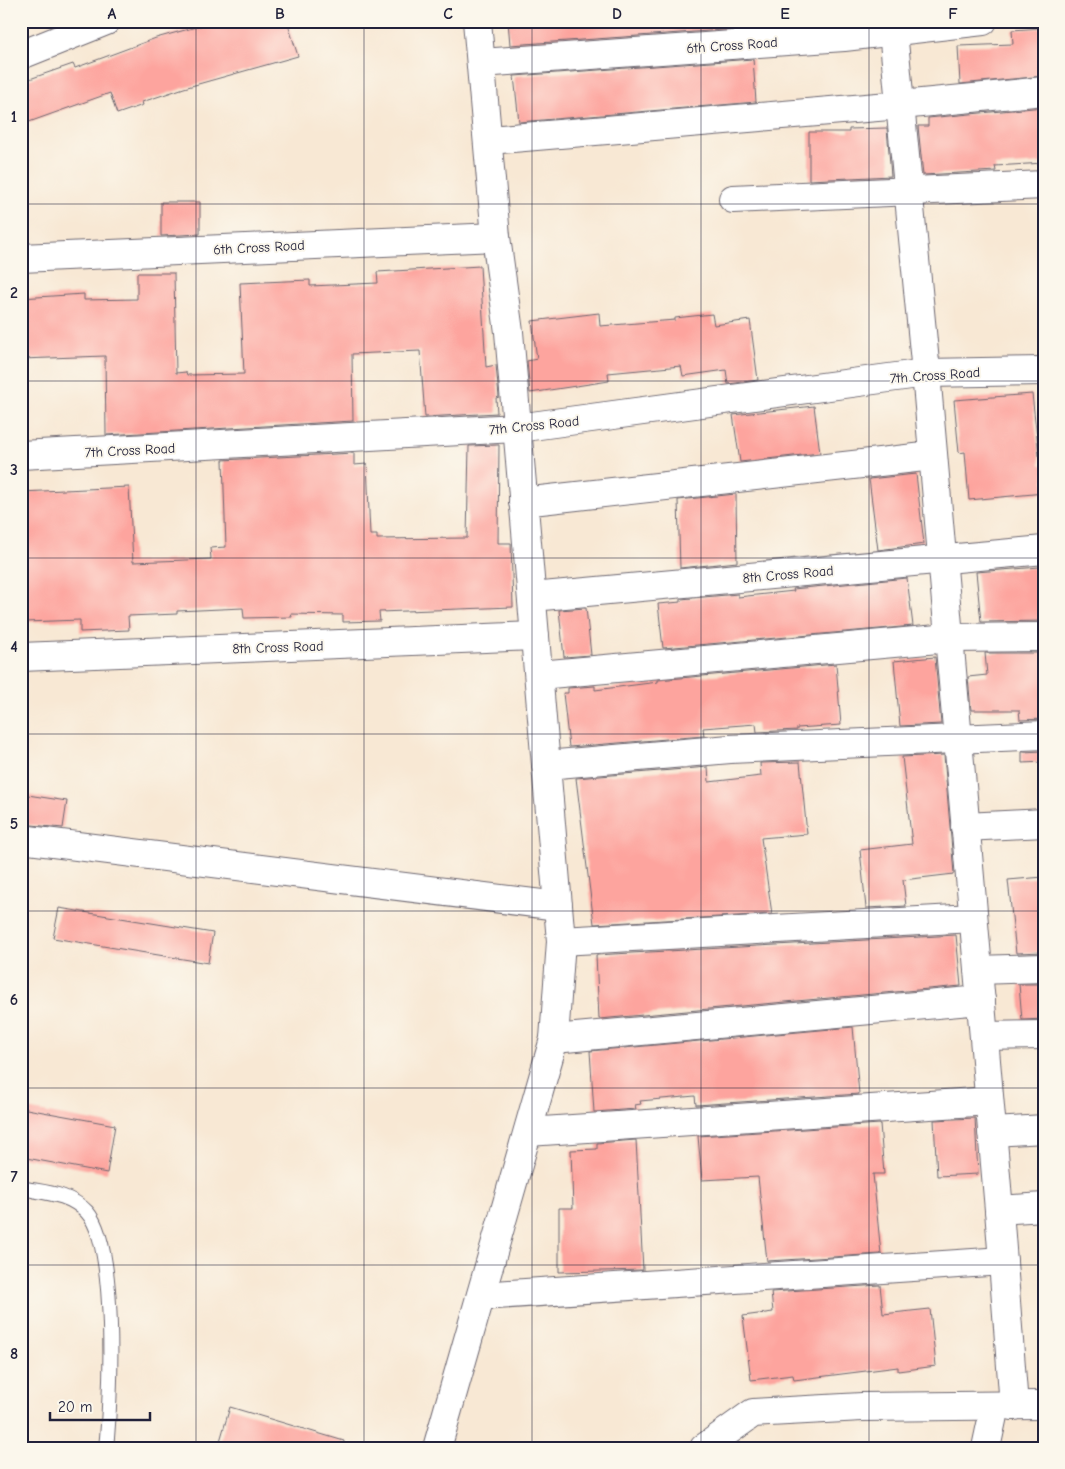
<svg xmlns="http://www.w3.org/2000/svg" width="1065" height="1469" font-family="'Comic Neue',sans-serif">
  <rect width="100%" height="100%" fill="#fbf7ec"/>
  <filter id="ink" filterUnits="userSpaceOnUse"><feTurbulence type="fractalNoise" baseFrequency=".02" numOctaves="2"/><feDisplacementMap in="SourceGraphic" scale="10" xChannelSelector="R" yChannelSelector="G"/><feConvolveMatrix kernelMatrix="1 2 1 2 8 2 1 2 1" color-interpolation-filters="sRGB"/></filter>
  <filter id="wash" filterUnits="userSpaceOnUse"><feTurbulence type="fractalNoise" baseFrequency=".0096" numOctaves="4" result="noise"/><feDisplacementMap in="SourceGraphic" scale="20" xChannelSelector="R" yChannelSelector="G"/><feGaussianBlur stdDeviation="1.12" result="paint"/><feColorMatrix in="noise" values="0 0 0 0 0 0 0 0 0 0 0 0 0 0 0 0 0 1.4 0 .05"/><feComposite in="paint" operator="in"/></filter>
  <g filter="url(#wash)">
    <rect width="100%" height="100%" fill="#f8e8d4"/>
    <g id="blocks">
      <g fill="#fda49e">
        <polygon points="218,21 287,21 298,56 184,88 142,102 143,105 117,114 110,93 29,122 21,101 21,82 73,64 75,68 156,38"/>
        <polygon points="508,21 751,21 751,28 510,45"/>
        <polygon points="1041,28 1044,76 960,84 958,46 1013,44 1012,30"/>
        <polygon points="753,59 756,102 519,122 514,76"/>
        <polygon points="1044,107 1044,163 995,166 996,171 923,175 918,126 928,126 928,118"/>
        <polygon points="887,128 891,176 809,180 809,132 849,132 849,129"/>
        <polygon points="161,202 200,202 200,234 161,236"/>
        <polygon points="480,266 486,367 496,365 499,397 496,398 497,413 425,417 420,351 352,354 353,421 106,435 105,356 21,359 21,298 84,294 84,300 137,299 137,273 174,273 176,373 186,372 187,375 244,374 240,283 310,280 310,286 378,283 377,272"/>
        <polygon points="599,313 600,326 675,320 675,318 712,314 714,325 750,320 758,380 728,384 726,370 683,376 681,366 608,373 609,381 530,393 527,361 537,359 532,321"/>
        <polygon points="1032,394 1040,465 1044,465 1044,493 969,500 965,452 959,453 954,400"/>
        <polygon points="814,406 820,453 740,462 733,415"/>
        <polygon points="499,445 498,543 511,543 513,607 379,612 380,621 343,622 343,615 291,614 292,617 244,618 243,608 177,611 177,614 128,616 129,630 80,632 80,620 25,622 21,556 21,492 129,487 133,562 211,559 210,548 226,547 223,460 354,453 354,465 367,464 370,535 377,535 377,539 467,538 469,446"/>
        <polygon points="916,474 924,544 878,550 869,479"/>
        <polygon points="736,494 737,562 680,568 678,500"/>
        <polygon points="1040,567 1043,621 981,622 976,572"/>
        <polygon points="907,578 913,626 663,648 658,604 681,602 681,599 738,594 738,597 794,591 793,589"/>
        <polygon points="586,608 591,655 564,657 559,610"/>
        <polygon points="985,653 1044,653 1044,719 1020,720 1019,710 971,710 968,677 987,675"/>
        <polygon points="935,657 941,724 900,726 894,661"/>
        <polygon points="836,664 841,725 797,728 797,730 757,732 756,724 703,728 704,736 569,747 563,693 568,693 568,688 595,686 595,690 658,682 658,680"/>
        <polygon points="1044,751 1044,762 1022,763 1022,752"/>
        <polygon points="944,755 954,874 903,880 906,906 866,908 860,850 912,844 902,757"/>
        <polygon points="800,762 807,834 761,838 772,914 594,924 576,778 708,767 709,782 761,776 760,763"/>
        <polygon points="21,794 67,801 63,828 21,824"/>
        <polygon points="1044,877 1044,952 1016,953 1008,880"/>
        <polygon points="59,908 213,933 208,963 53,938"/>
        <polygon points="956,935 961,986 599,1019 596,955"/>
        <polygon points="1019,984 1044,984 1044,1019 1022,1020"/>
        <polygon points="853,1027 859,1094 696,1105 695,1096 640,1101 641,1104 635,1105 636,1109 594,1112 590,1051"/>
        <polygon points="21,1108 115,1125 107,1173 21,1157"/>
        <polygon points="975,1118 978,1174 937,1176 934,1120"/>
        <polygon points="880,1124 884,1174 873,1174 881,1254 767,1261 758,1177 702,1180 698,1136"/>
        <polygon points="636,1140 643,1270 559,1272 559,1208 573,1208 571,1150 597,1149 597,1143"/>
        <polygon points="880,1285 883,1314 930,1309 936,1366 898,1371 898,1367 794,1380 793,1375 751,1380 743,1316 773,1312 771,1292"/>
        <polygon points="230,1407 344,1441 343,1448 218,1448"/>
      </g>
    </g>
  </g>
  <g filter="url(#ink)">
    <use href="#blocks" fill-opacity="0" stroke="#6d6771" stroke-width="1"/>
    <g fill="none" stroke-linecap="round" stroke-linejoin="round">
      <defs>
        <path id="lane" d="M21,1188C46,1193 69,1193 87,1212C118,1246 111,1401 106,1448"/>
        <g id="street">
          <polyline points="892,21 926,373 999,1210 1014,1406"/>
          <polyline points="21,55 106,21"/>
          <polyline points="481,63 844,37 983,21"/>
          <polyline points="489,140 901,105 1044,91"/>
          <polyline points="733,199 1044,185"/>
          <polyline points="21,258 496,237"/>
          <polyline points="21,455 517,428 926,373 1044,371"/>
          <polyline points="523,502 933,456"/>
          <polyline points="532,597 1044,550"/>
          <polyline points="21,657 535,636"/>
          <polyline points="539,675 949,638 1044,637"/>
          <polyline points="546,765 730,749 1044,735"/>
          <polyline points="965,827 1044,823"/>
          <polyline points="21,839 558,906"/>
          <polyline points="561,941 973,918"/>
          <polyline points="978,970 1044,968"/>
          <polyline points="984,1036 1044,1035"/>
          <polyline points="554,1039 981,1000"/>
          <polyline points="528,1132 989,1101"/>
          <polyline points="992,1132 1044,1129"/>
          <polyline points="999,1210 1044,1207"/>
          <polyline points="481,1296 1003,1261"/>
          <polyline points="437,1448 554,1039 561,941 509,332 496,237 477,21"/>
          <polyline points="704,1448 753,1413 862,1407 1044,1405"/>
          <polyline points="986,1448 995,1406"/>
        </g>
      </defs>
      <use href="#lane" stroke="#6d6771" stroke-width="16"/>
      <use href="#street" stroke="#6d6771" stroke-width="30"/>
      <use href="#lane" stroke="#fff" stroke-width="14"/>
      <use href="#street" stroke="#fff" stroke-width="28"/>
    </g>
  </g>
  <path fill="none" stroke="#22223b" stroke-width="1" stroke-opacity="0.55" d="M196,21V1448M364,21V1448M532,21V1448M701,21V1448M869,21V1448M21,204H1044M21,381H1044M21,558H1044M21,734H1044M21,911H1044M21,1088H1044M21,1265H1044"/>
  <g text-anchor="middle" stroke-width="4" stroke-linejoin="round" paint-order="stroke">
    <g font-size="14" fill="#22223b" stroke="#fbf7ec">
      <text transform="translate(732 45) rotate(-4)" y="5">6th Cross Road</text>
      <text transform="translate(259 247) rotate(-3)" y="5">6th Cross Road</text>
      <text transform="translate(935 375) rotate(-4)" y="5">7th Cross Road</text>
      <text transform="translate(534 425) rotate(-6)" y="5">7th Cross Road</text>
      <text transform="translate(130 450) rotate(-3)" y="5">7th Cross Road</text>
      <text transform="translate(788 574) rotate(-5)" y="5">8th Cross Road</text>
      <text transform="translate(278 647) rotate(-2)" y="5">8th Cross Road</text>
    </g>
  </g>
  <rect width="1065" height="1469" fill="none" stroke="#fbf7ec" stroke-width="55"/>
  <path d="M50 1412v8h100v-8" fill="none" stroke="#22223b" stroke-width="2.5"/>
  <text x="58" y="1412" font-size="15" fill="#22223b" stroke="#fbf7ec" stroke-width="4" paint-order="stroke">20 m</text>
  <rect x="28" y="28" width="1010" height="1414" fill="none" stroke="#22223b" stroke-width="2"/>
  <g font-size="16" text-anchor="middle" font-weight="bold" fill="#22223b">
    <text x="112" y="19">A</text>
    <text x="280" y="19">B</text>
    <text x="448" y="19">C</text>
    <text x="617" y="19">D</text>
    <text x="785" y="19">E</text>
    <text x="953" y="19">F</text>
    <text x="14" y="122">1</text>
    <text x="14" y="298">2</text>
    <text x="14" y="475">3</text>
    <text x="14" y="652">4</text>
    <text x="14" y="829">5</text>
    <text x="14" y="1005">6</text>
    <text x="14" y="1182">7</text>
    <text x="14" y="1359">8</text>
  </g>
</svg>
